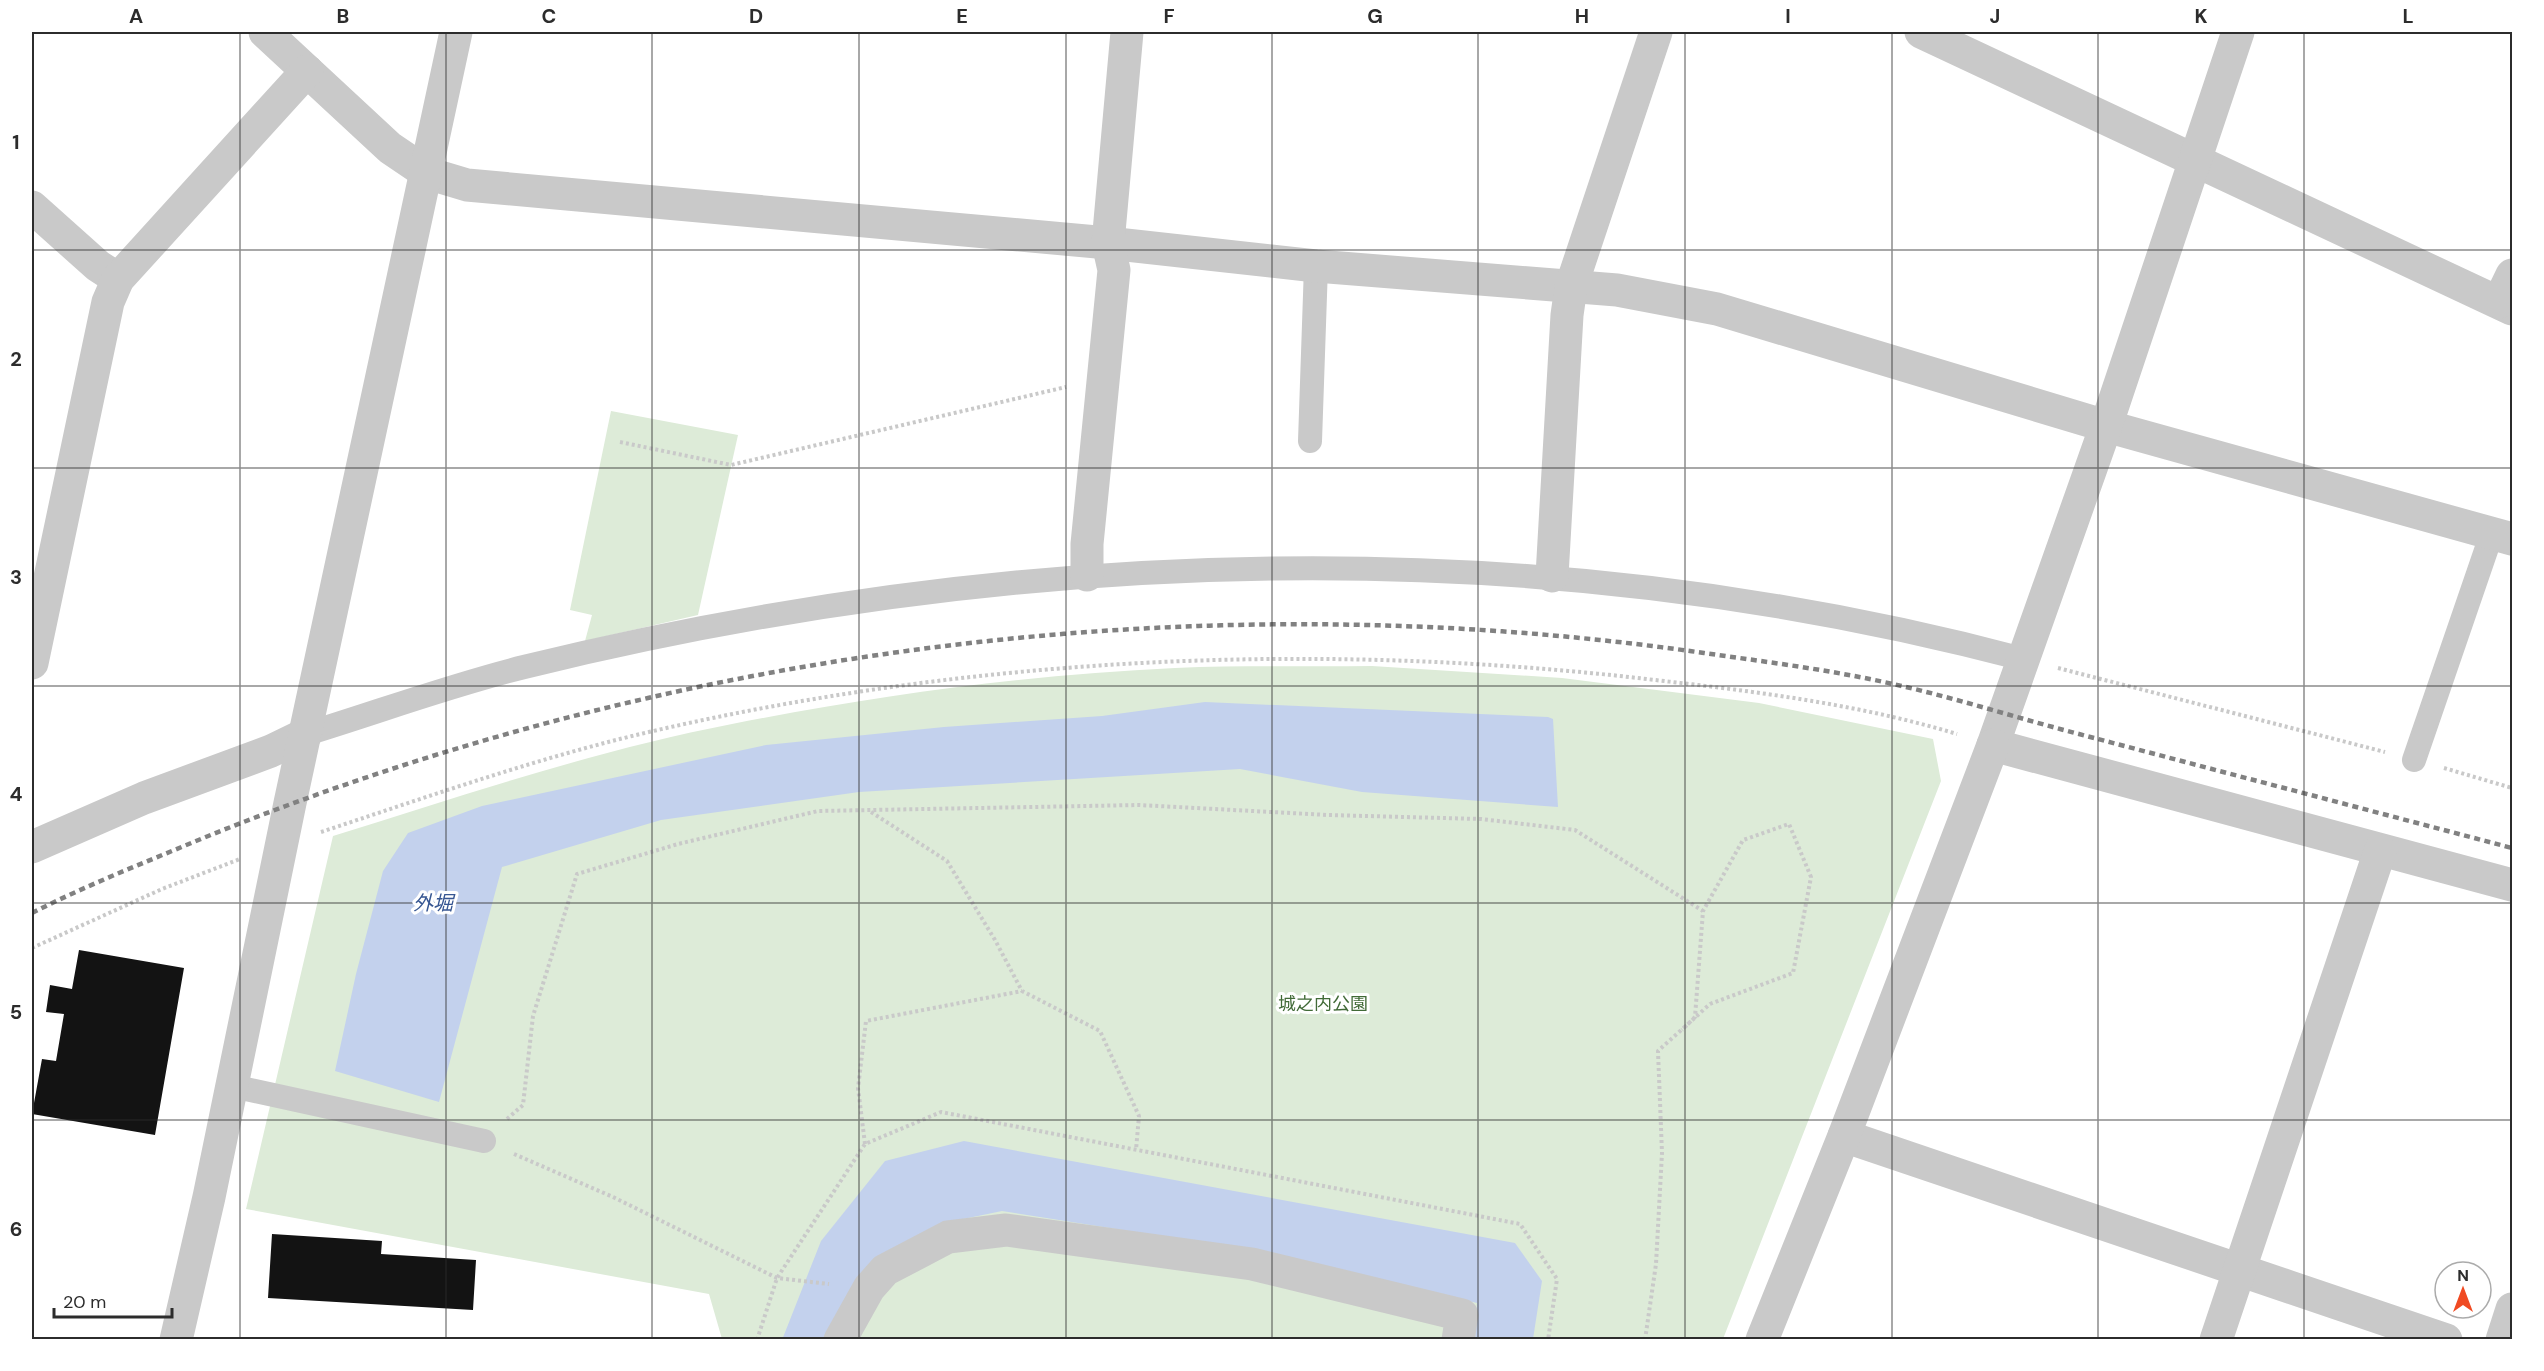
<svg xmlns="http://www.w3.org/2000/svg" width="2544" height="1371" font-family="'DM Sans','Noto Sans JP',sans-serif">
  <rect width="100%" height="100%" fill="#fff"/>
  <g fill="#ddebd8">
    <polygon points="611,411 738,435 698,615 585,641 592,615 570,610"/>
    <path d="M1372,666L1562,678L1759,703L1933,739L1941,781L1723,1339H722L709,1294L246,1209L333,836C465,795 597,750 732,724C879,695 1026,675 1175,668C1241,665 1307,667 1372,666Z"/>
  </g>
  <g fill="#c3d1ed">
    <polygon points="1205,702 1548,717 1553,719 1558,807 1362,792 1240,769 859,792 661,820 502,867 439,1102 335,1071 356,974 383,871 408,833 482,806 766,745 944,727 1102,716"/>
    <polygon points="964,1141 1515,1243 1542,1281 1533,1339 1475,1339 1477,1303 1256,1251 1002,1211 939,1224 826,1339 782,1340 821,1241 885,1161"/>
  </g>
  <g fill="#131313">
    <polygon points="79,950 184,968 155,1135 32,1114 42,1059 56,1061 64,1014 46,1012 50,985 72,989"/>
    <polygon points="272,1234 382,1241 381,1254 476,1260 473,1310 268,1298"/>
  </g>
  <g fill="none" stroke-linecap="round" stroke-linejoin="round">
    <g stroke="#c9c9c9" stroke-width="4" stroke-dasharray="3 3" stroke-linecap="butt">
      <polyline points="620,442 731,465 1066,387"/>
      <polyline points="2058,668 2385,752"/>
      <polyline points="2444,768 2512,788"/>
      <polyline points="871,812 947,861 995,940 1022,991 1100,1031 1139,1116 1136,1150"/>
      <path d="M321,832C424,798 526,762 632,736C954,659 1291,641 1620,676C1734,689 1848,701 1957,734"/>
      <polyline points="32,948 162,889 240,859"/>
      <polyline points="507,1119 523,1105 533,1016 577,874 678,844 818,811 1139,805 1328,815 1481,819 1575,830 1703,911"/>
      <polyline points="865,1144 858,1088 866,1021 1022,991"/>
      <polyline points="514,1154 613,1197 777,1278 829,1284"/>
      <polyline points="757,1340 777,1278 865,1144 941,1112 1520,1224 1557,1279 1548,1340"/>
      <polyline points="1645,1340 1656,1264 1662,1153 1658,1051 1710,1004 1793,973 1811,877 1789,824 1743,840 1703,911 1695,1017 1682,1030"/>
    </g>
    <g stroke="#c9c9c9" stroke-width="24">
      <polyline points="1310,441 1316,266"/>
      <path d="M306,734C378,712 451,685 524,667C1018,546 1529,528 2023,659"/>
      <polyline points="2414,760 2492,533"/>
      <polyline points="232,1086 484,1141"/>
    </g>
    <polyline stroke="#c9c9c9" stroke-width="33" points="840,1340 869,1288 885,1270 948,1237 1006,1230 1252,1264 1462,1315 1458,1340"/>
    <g stroke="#c9c9c9" stroke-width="33">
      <polyline points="265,32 390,148 427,173 467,185 1108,243 1316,266 1617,290 1717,309 2106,426 2512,539"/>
      <polyline points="1921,32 2512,309"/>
      <polyline points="2238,32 2106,426 1993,745 2512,885"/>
      <polyline points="32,207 98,266 118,279"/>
      <polyline points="2499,302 2512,275"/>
      <polyline points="1087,575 1087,544 1114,270 1108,243 1127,32"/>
      <polyline points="1552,576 1567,315 1571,287 1656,32"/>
      <polyline points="32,663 108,302 118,279 307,71"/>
      <polyline points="32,847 144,798 271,751 306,734"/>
      <polyline points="1844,1136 2446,1340"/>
      <polyline points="2216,1340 2380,851"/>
      <polyline points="2502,1340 2512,1309"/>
    </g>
    <g stroke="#c9c9c9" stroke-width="33">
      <polyline points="176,1340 209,1197 290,803 456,32"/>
      <polyline points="1762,1340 1844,1136 1993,745"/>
    </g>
    <path stroke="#818181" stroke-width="4.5" stroke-dasharray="6 4.5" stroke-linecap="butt" d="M32,913C85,886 141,864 196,841C669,647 1198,580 1704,653C1767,662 1831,670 1893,684C1956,698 2017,718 2079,734C2223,772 2368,810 2512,848"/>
  </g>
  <path fill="none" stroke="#2c2c2c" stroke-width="1.5" stroke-opacity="0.55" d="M240,32V1340M446,32V1340M652,32V1340M859,32V1340M1066,32V1340M1272,32V1340M1478,32V1340M1685,32V1340M1892,32V1340M2098,32V1340M2304,32V1340M32,250H2512M32,468H2512M32,686H2512M32,903H2512M32,1120H2512"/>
  <g text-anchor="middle" stroke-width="6" stroke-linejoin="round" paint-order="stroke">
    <g font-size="18" fill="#416a37" stroke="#fff">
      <text x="1323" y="1010">城之内公園</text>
    </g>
    <g font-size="20" font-style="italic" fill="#365692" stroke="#fff">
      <text x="433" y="910">外堀</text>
    </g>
  </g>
  <rect width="2544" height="1371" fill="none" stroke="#ffffff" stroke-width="66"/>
  <g transform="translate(2463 1290)"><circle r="28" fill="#ffffff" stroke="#ababab" stroke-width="1.5"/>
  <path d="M0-4.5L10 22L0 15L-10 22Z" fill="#f04a22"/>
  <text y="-9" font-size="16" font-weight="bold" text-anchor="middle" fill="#2c2c2c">N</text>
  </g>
  <path d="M54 1308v9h118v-9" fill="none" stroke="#2c2c2c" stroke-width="3"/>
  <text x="63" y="1308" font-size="18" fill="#2c2c2c" stroke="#ffffff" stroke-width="4.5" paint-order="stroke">20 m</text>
  <rect x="33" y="33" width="2478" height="1305" fill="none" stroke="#2c2c2c" stroke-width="2"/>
  <g font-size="20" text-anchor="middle" font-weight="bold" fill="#2c2c2c">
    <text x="136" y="23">A</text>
    <text x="343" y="23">B</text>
    <text x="549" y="23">C</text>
    <text x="756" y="23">D</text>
    <text x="962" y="23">E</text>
    <text x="1169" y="23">F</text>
    <text x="1375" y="23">G</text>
    <text x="1582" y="23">H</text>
    <text x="1788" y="23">I</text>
    <text x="1995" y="23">J</text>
    <text x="2201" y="23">K</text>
    <text x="2408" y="23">L</text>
    <text x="16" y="149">1</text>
    <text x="16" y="366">2</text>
    <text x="16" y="584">3</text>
    <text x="16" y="801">4</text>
    <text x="16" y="1019">5</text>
    <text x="16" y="1236">6</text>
  </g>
</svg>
